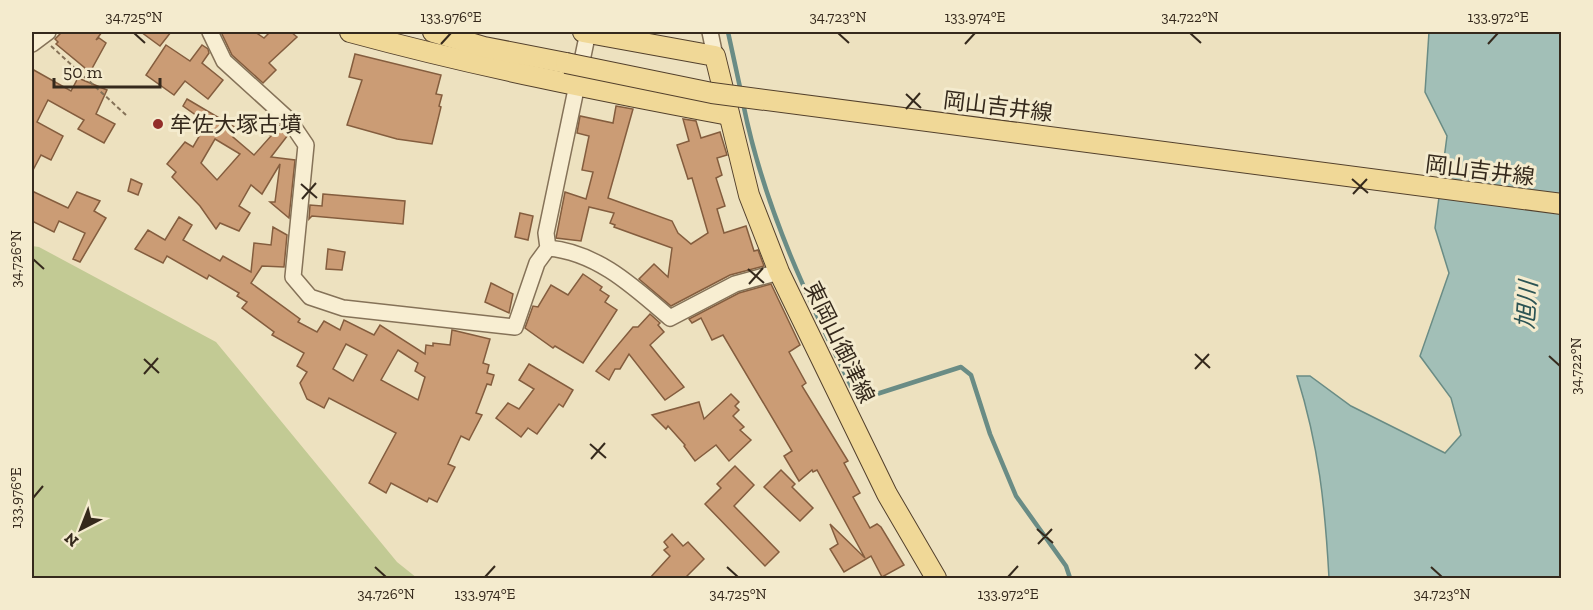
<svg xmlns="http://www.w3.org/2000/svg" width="1593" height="610" font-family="'Zilla Slab','Noto Sans JP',serif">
  <rect width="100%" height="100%" fill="#ede1bf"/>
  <polygon fill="#c2ca94" points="32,246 39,247 216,342 397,562 417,578 32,578"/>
  <path fill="#a2bfb7" stroke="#6a8c85" stroke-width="1.5" d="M1429,32H1561V578H1329C1325,505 1319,447 1297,376H1310L1351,406L1445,453L1461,435L1451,398L1420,356L1449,273L1435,228L1447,136L1425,92Z"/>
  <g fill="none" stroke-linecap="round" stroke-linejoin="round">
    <g stroke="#6a8c85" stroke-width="4.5">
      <polyline points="728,32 741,92"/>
      <path d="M743,103C764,209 810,304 858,400L961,367L971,375L990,434L1016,496L1066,566L1070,578"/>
    </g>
  </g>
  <g fill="#cb9c75" stroke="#845d3e" stroke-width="1.5" fill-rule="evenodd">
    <polygon points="62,32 102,32 96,40 99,38 106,43 90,72 56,44 58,42 55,39"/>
    <polygon points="141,32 171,32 160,46"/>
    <polygon points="221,32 255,32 264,38 270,32 291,32 297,37 269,63 276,70 263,83 232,55"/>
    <polygon points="166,45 190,61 202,45 208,49 209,53 202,63 223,80 208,99 185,81 174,95 146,75"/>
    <polygon points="355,54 441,75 436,94 442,95 439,106 441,107 432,144 397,139 347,125 362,80 349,77"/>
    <polygon points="32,69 71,91 78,78 107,90 96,114 115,124 104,143 78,129 84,120 48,100 37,122 63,136 51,160 41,155 32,172"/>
    <path d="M187,99L238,129L233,137L254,155L271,136L265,132L273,121L283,128L288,135L271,157L295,160L289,218L270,202H275L280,164L262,194L251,185L239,206L250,213L239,231L220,223L216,229L200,206L172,177L176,172L167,164L185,142L193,147L207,123L183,106ZM215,139L240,154L217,180L201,163Z"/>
    <polygon points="616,106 633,109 608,198 672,221 678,233 691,244 708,233 692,178 688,179 677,145 689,141 683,119 696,121 701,138 720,132 727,155 717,158 722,175 716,178 725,206 717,209 724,233 746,226 754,251 758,250 764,266 730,275 671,306 639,279 654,264 668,277 672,248 614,227 615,225 610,223 614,213 589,207 581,241 556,238 565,192 586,199 593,172 582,170 589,136 577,133 580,116 613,123"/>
    <polygon points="131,179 142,184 138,195 128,191"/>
    <polygon points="32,191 68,208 77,192 100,201 94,211 106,218 80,262 73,259 85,233 59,221 54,232 32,221"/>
    <polygon points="323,194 405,201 403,224 312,216 309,219 310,205 322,206"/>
    <polygon points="520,213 533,216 528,240 515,237"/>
    <path d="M179,217L192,225L183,240L220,261L223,256L251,272L254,243L271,245L273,227L287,235L284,267L262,266L251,283L300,319L298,322L317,332L324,321L340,330L344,320L374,335L380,325L425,354L426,345L433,346V343L450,345L452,330L490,339L483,363L489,365L487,373L494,375L491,385L487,384L476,413L482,415L469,440L461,436L448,464L455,467L437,502L429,498L427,502L391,483L386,493L369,483L396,433L329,398L324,408L307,399L300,383L307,372L297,366L304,353L272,335L274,332L242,308L247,302L237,296L239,293L209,275L207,279L167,256L163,263L135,249L148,230L165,240ZM346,344L367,355L353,381L333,369ZM398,350L418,363L415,371L425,377L418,400L381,380Z"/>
    <polygon points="328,249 345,252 342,270 326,269"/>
    <polygon points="583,274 602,287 600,290 609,296 605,302 617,310 583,363 555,346 553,348 525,328 533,306 538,307 551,285 568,295"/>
    <polygon points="491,283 513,294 509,313 485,302"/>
    <polygon points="771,284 800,345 789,352 806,383 802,386 848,461 844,463 860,493 853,497 870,528 877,524 881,527 904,565 882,577 871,556 844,572 830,549 838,544 830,524 865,558 817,470 813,472 812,470 799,481 784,456 792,451 723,335 712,340 701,318 692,323 689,319 739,293"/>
    <polygon points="650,314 660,323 658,325 664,332 650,345 684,387 665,400 629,354 620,369 615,369 609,380 596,371 633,327 638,327"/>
    <polygon points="529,364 573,390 563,407 559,404 537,434 528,428 521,437 496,418 508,403 519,409 534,389 519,380"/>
    <polygon points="731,394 739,402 735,406 739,410 733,416 744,427 740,430 751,440 729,461 716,445 695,461 684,446 685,445 668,426 666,429 652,415 699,402 704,419"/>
    <polygon points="735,466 754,485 734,506 779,552 765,566 705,504 721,488 717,484"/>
    <polygon points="781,470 795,484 792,487 813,508 800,521 764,487"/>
    <polygon points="672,534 683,546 688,542 704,559 684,579 649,579 670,556 664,550 668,547 664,542"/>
  </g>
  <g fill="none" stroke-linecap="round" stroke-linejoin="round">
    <defs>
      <g id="minor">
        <polyline points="210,32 224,61 289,120 306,145 293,277 310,297 343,308 515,327 537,263 548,248 546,233 588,32"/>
        <polyline points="710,32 715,56"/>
        <polyline points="32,44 48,32"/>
        <path d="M548,248C597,252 634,287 670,318L735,284L779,272"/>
      </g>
      <g id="major">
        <path d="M350,32C475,66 601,91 729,115"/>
        <polyline points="433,32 484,47 566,63"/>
        <polyline points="583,32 715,56 749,195 779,272 887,494 936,578"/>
      </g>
    </defs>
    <use href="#minor" stroke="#857258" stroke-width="18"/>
    <use href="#major" stroke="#53402c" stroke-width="22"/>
    <polyline stroke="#857258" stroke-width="2" stroke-dasharray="4.5 3" stroke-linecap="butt" points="51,46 126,115"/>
    <use href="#minor" stroke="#f8eed2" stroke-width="15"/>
    <use href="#major" stroke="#f0d897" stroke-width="20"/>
    <defs>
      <polyline id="major-bridge" points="566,63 712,93 1562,204"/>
    </defs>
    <use href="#major-bridge" stroke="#53402c" stroke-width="22" stroke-linecap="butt"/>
    <use href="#major-bridge" stroke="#f0d897" stroke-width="20"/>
  </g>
  <path fill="none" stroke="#35291c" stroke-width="2" d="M134,33L145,43M838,33L849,43M1190,33L1201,43M441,44L451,33M965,44L975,33M1488,44L1498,33M906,94L921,108M906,109L920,93M1352,179L1368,193M301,184L317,198M1353,194L1367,179M302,199L316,183M33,259L44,269M748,269L764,283M749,284L763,268M1195,354L1210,368M1549,356L1560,366M144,359L159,373M1195,369L1209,354M144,374L158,358M590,444L606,458M591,459L605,443M33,498L43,486M1037,529L1053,543M1038,544L1052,529M375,567L386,577M727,567L738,577M1431,567L1442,577M485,577L495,566M1008,577L1018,566"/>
  <circle fill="#932d29" stroke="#f4ebce" stroke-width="2" cx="158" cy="124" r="6"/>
  <g text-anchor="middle" stroke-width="6" stroke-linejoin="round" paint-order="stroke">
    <g font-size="22" fill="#35291c" stroke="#f4ebce">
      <text transform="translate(998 106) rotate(7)" y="8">岡山吉井線</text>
      <text transform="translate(1480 170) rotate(7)" y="8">岡山吉井線</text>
      <text transform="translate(840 342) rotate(64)" y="8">東岡山御津線</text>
    </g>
    <g font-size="22" fill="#35291c" stroke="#f4ebce" text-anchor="start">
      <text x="170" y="132">牟佐大塚古墳</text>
    </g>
    <g font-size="24" font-style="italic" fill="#2c5454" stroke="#f4ebce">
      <text transform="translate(1527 305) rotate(-86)" y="8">旭川</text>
    </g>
  </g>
  <rect width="1593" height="610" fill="none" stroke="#f4ebce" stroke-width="66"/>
  <g transform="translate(81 529) rotate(222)" stroke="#f4ebce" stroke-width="4.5" paint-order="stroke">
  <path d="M0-4.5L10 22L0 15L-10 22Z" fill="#35291c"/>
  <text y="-9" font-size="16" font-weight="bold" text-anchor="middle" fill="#35291c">N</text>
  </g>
  <path d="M54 78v9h106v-9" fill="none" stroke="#35291c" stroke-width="3"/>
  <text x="63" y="78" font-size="18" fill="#35291c" stroke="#f4ebce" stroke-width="4.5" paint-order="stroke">50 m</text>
  <rect x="33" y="33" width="1527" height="544" fill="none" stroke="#35291c" stroke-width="2"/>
  <g font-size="15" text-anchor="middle" fill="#35291c">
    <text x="134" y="22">34.725°N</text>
    <text x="451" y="22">133.976°E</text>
    <text x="838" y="22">34.723°N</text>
    <text x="975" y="22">133.974°E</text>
    <text x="1190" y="22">34.722°N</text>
    <text x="1498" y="22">133.972°E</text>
    <text transform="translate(16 259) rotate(-90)" y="5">34.726°N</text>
    <text transform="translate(1576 366) rotate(-90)" y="5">34.722°N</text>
    <text transform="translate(16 498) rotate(-90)" y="5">133.976°E</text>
    <text x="386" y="599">34.726°N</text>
    <text x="485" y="599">133.974°E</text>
    <text x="738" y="599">34.725°N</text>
    <text x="1008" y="599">133.972°E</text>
    <text x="1442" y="599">34.723°N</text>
  </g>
</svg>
